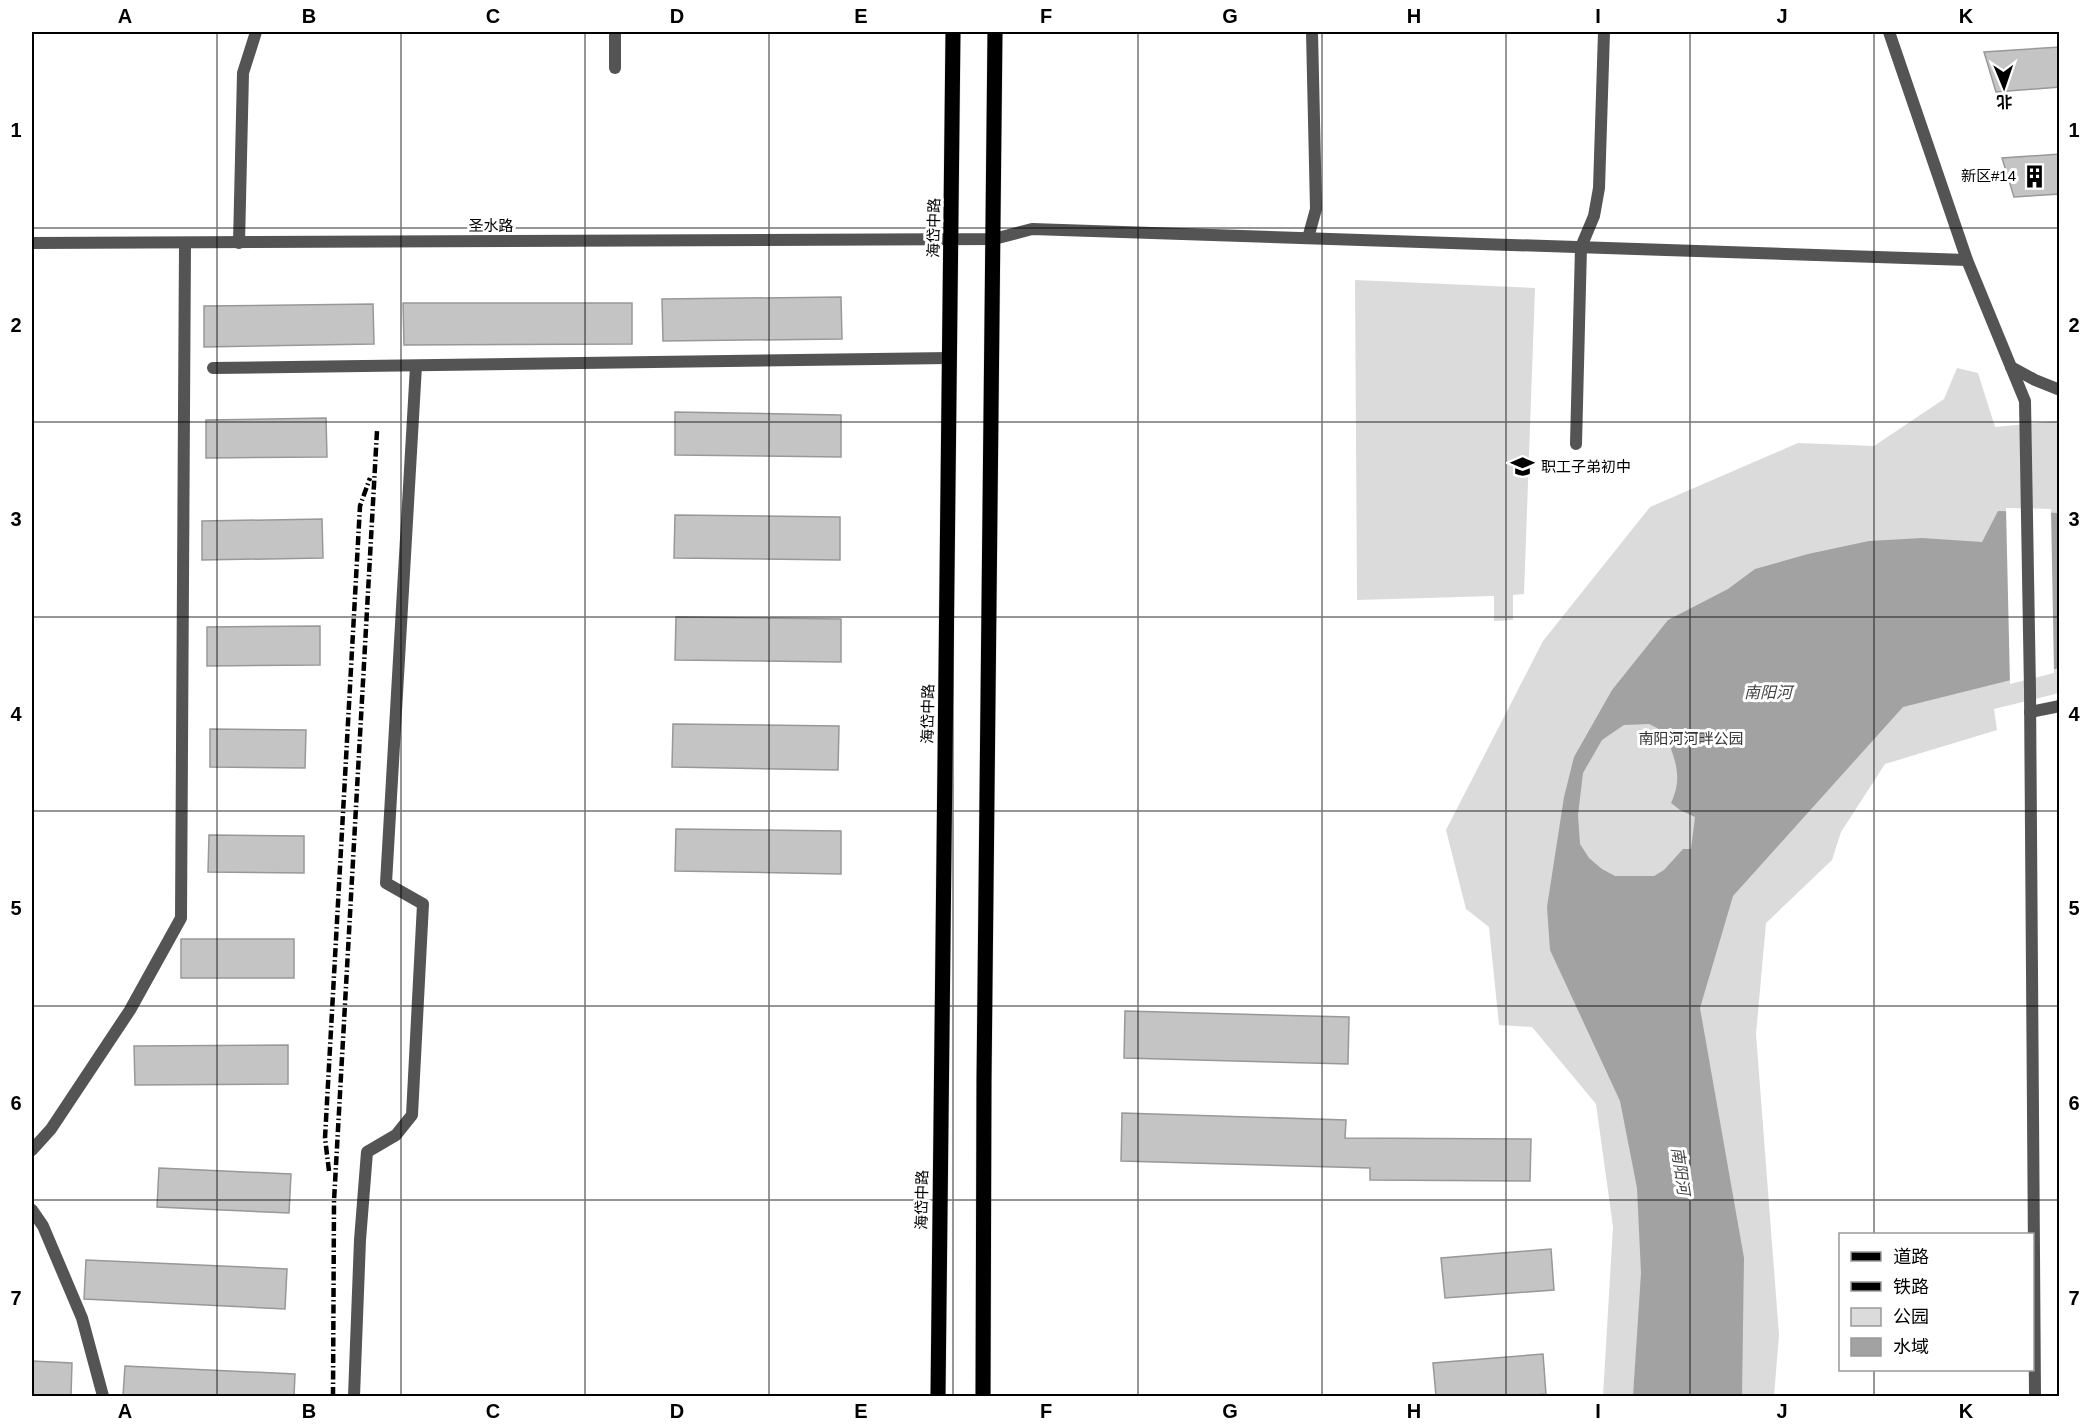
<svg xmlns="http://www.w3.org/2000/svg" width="2091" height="1428" font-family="Arial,'Noto Sans SC',sans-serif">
  <rect width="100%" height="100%" fill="#fff"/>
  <g fill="#dbdbdb">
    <polygon points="1355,280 1535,288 1524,594 1513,595 1513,620 1494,621 1494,596 1357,600"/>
    <polygon points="1957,368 1978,373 1995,427 2059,421 2059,693 1994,709 1997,730 1885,764 1841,832 1832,860 1766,923 1756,1034 1779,1335 1774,1396 1603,1396 1613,1227 1596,1104 1532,1027 1499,1025 1489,927 1466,909 1446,830 1543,641 1650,507 1798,443 1874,446 1944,399"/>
  </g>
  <path fill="#a2a2a2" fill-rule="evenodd" d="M1998,511L2059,513V668L1903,707L1733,896L1700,1008L1744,1258L1742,1396H1633L1641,1273L1637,1188L1620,1101L1550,950L1547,907L1564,797L1574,757L1612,690L1668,620L1728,589L1755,569L1808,554L1869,541L1922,538L1982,542ZM1649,724L1665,732C1674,758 1684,776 1671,803L1680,810L1695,817L1691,849H1683L1664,870L1654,876H1615L1602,869L1589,858L1580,844L1578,815L1583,773L1602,740L1624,725Z"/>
  <polygon fill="#fff" points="2006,508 2051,509 2054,673 2010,684"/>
  <g fill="#c4c4c4" stroke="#989898" stroke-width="1.5">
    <polygon points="2060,47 2060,87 1996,92 1984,52"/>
    <polygon points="2060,154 2060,194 2014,197 2002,158"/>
    <polygon points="841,297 842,339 663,341 662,299"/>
    <polygon points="403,303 632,303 632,344 404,345"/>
    <polygon points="373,304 374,344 204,347 204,306"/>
    <polygon points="675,412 841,415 841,457 675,455"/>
    <polygon points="326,418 327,457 206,458 206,420"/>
    <polygon points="675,515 840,517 840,560 674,558"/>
    <polygon points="322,519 323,558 202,560 202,521"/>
    <polygon points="676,617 841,619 841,662 675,660"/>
    <polygon points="320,626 320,665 207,666 207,627"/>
    <polygon points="673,724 839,726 838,770 672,767"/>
    <polygon points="210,729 306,730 305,768 210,767"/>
    <polygon points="676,829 841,831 841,874 675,871"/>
    <polygon points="209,835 304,836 304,873 208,872"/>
    <rect x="181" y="939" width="113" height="39"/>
    <polygon points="1125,1011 1349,1017 1348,1064 1124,1058"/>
    <polygon points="288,1045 288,1084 135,1085 134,1046"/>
    <polygon points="1122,1113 1346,1120 1345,1138 1531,1139 1530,1181 1370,1180 1370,1168 1121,1161"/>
    <polygon points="159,1168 291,1174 289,1213 157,1207"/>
    <polygon points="1551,1249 1554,1290 1445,1298 1441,1258"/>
    <polygon points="86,1260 287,1269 285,1309 84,1299"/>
    <polygon points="1543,1354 1546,1394 1519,1396 1436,1396 1433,1363"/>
    <polygon points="32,1361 72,1363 71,1396 32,1396"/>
    <polygon points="125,1366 295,1374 294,1396 123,1396"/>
  </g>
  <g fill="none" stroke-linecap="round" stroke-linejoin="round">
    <defs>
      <g id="primary">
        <polyline points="938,1396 953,32"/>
        <polyline points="983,1396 984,1081 995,32"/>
      </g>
    </defs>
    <use href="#primary" stroke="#dbdbdb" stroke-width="16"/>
    <g stroke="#545454" stroke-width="12">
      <polyline points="615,32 615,68"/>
      <polyline points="1308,238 1316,209 1312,32"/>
      <polyline points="239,243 243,73 256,32"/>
      <polyline points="2011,367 2035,380 2060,390"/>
      <polyline points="213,368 950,358"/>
      <polyline points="1576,444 1581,247 1594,216 1599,188 1604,32"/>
      <polyline points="32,1150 51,1129 130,1010 181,918 185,244"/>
      <polyline points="32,1210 43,1226 82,1318 103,1396"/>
      <polyline points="354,1396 360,1240 367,1152 396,1135 412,1115 423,904 386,883 416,366"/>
    </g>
    <g stroke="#545454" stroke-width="12">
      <polyline points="1889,32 1967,260 2025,401 2030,690 2035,1396"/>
      <polyline points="32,243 994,239 1032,229 1967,260"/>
      <polyline points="2030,712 2060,706"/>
    </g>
    <use href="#primary" stroke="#000" stroke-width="15"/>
    <g stroke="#000" stroke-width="4.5" stroke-dasharray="9 3 1.5 3" stroke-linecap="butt">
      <polyline points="329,1171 325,1138 360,506 370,478"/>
      <polyline points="333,1396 334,1201 377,431"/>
    </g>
  </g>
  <path fill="none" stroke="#000" stroke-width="1.5" stroke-opacity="0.55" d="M217,32V1396M401,32V1396M585,32V1396M769,32V1396M953,32V1396M1138,32V1396M1322,32V1396M1506,32V1396M1690,32V1396M1874,32V1234M32,228H2060M32,422H2060M32,617H2060M32,811H2060M32,1006H2060M32,1200H2060M1874,1370V1396"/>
  <defs>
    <symbol id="building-bare" viewBox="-9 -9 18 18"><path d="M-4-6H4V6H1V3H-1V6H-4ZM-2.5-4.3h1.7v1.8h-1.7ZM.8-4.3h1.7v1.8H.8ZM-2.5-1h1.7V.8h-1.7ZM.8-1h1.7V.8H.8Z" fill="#000" stroke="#fff" stroke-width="2.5" paint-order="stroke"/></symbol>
    <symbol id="school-bare" viewBox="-9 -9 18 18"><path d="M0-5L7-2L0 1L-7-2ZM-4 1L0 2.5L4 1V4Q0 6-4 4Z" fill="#000" stroke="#fff" stroke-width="2.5" paint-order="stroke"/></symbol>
  </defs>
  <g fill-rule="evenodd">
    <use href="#building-bare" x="2018" y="160" width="33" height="33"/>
    <use href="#school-bare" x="1506" y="450" width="33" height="33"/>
  </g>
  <g text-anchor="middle" stroke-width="6" stroke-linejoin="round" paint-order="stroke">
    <g font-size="15" fill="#000" stroke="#fff" text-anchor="end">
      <text x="2016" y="181">新区#14</text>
      <text x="1541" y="472" text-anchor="start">职工子弟初中</text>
    </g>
    <g font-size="15" fill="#000" stroke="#fff">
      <text x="491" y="231">圣水路</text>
      <text transform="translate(934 228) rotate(-89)" y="5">海岱中路</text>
      <text transform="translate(928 714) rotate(-89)" y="5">海岱中路</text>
      <text transform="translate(922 1200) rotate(-89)" y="5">海岱中路</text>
    </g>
    <g font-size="15" fill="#323232" stroke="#fff">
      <text x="1691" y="744">南阳河河畔公园</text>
    </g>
    <g font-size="16" font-style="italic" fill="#434343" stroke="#fff">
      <text x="1768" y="698">南阳河</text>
      <text transform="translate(1681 1171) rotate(82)" y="6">南阳河</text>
    </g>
  </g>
  <rect width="2091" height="1428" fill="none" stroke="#ffffff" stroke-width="66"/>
  <rect x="1839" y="1233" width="195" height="138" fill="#ffffff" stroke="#999999" stroke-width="1.5"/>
  <rect x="1851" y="1252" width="30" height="9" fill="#000000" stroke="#999999" stroke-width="1.5"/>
  <text x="1893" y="1263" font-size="18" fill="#000000">道路</text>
  <rect x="1851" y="1282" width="30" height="9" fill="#000000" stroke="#999999" stroke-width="1.5"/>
  <text x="1893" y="1293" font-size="18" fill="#000000">铁路</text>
  <rect x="1851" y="1308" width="30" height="18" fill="#dbdbdb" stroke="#999999" stroke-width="1.5"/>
  <text x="1893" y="1323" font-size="18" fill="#000000">公园</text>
  <rect x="1851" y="1338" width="30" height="18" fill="#a2a2a2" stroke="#999999" stroke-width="1.5"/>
  <text x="1893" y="1353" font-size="18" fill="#000000">水域</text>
  <g transform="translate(2004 87) rotate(178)" stroke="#ffffff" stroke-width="4.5" paint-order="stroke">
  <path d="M0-4.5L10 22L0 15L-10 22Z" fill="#000000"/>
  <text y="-9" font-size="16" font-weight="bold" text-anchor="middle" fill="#000000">北</text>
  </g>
  <rect x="33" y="33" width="2025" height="1362" fill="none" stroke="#000" stroke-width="2"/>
  <g font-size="20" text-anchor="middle" font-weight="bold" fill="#000">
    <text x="125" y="23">A</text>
    <text x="309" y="23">B</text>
    <text x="493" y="23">C</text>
    <text x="677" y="23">D</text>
    <text x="861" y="23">E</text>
    <text x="1046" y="23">F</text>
    <text x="1230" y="23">G</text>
    <text x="1414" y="23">H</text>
    <text x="1598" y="23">I</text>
    <text x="1782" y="23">J</text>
    <text x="1966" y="23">K</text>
    <text x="16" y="137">1</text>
    <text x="2074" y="137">1</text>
    <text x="16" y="332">2</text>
    <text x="2074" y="332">2</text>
    <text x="16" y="526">3</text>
    <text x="2074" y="526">3</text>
    <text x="16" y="721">4</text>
    <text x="2074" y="721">4</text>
    <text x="16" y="915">5</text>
    <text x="2074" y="915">5</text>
    <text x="16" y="1110">6</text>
    <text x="2074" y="1110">6</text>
    <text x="16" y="1305">7</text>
    <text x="2074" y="1305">7</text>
    <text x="125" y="1418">A</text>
    <text x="309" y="1418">B</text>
    <text x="493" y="1418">C</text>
    <text x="677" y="1418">D</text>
    <text x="861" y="1418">E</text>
    <text x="1046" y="1418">F</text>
    <text x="1230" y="1418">G</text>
    <text x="1414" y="1418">H</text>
    <text x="1598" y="1418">I</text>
    <text x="1782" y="1418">J</text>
    <text x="1966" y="1418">K</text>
  </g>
</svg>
